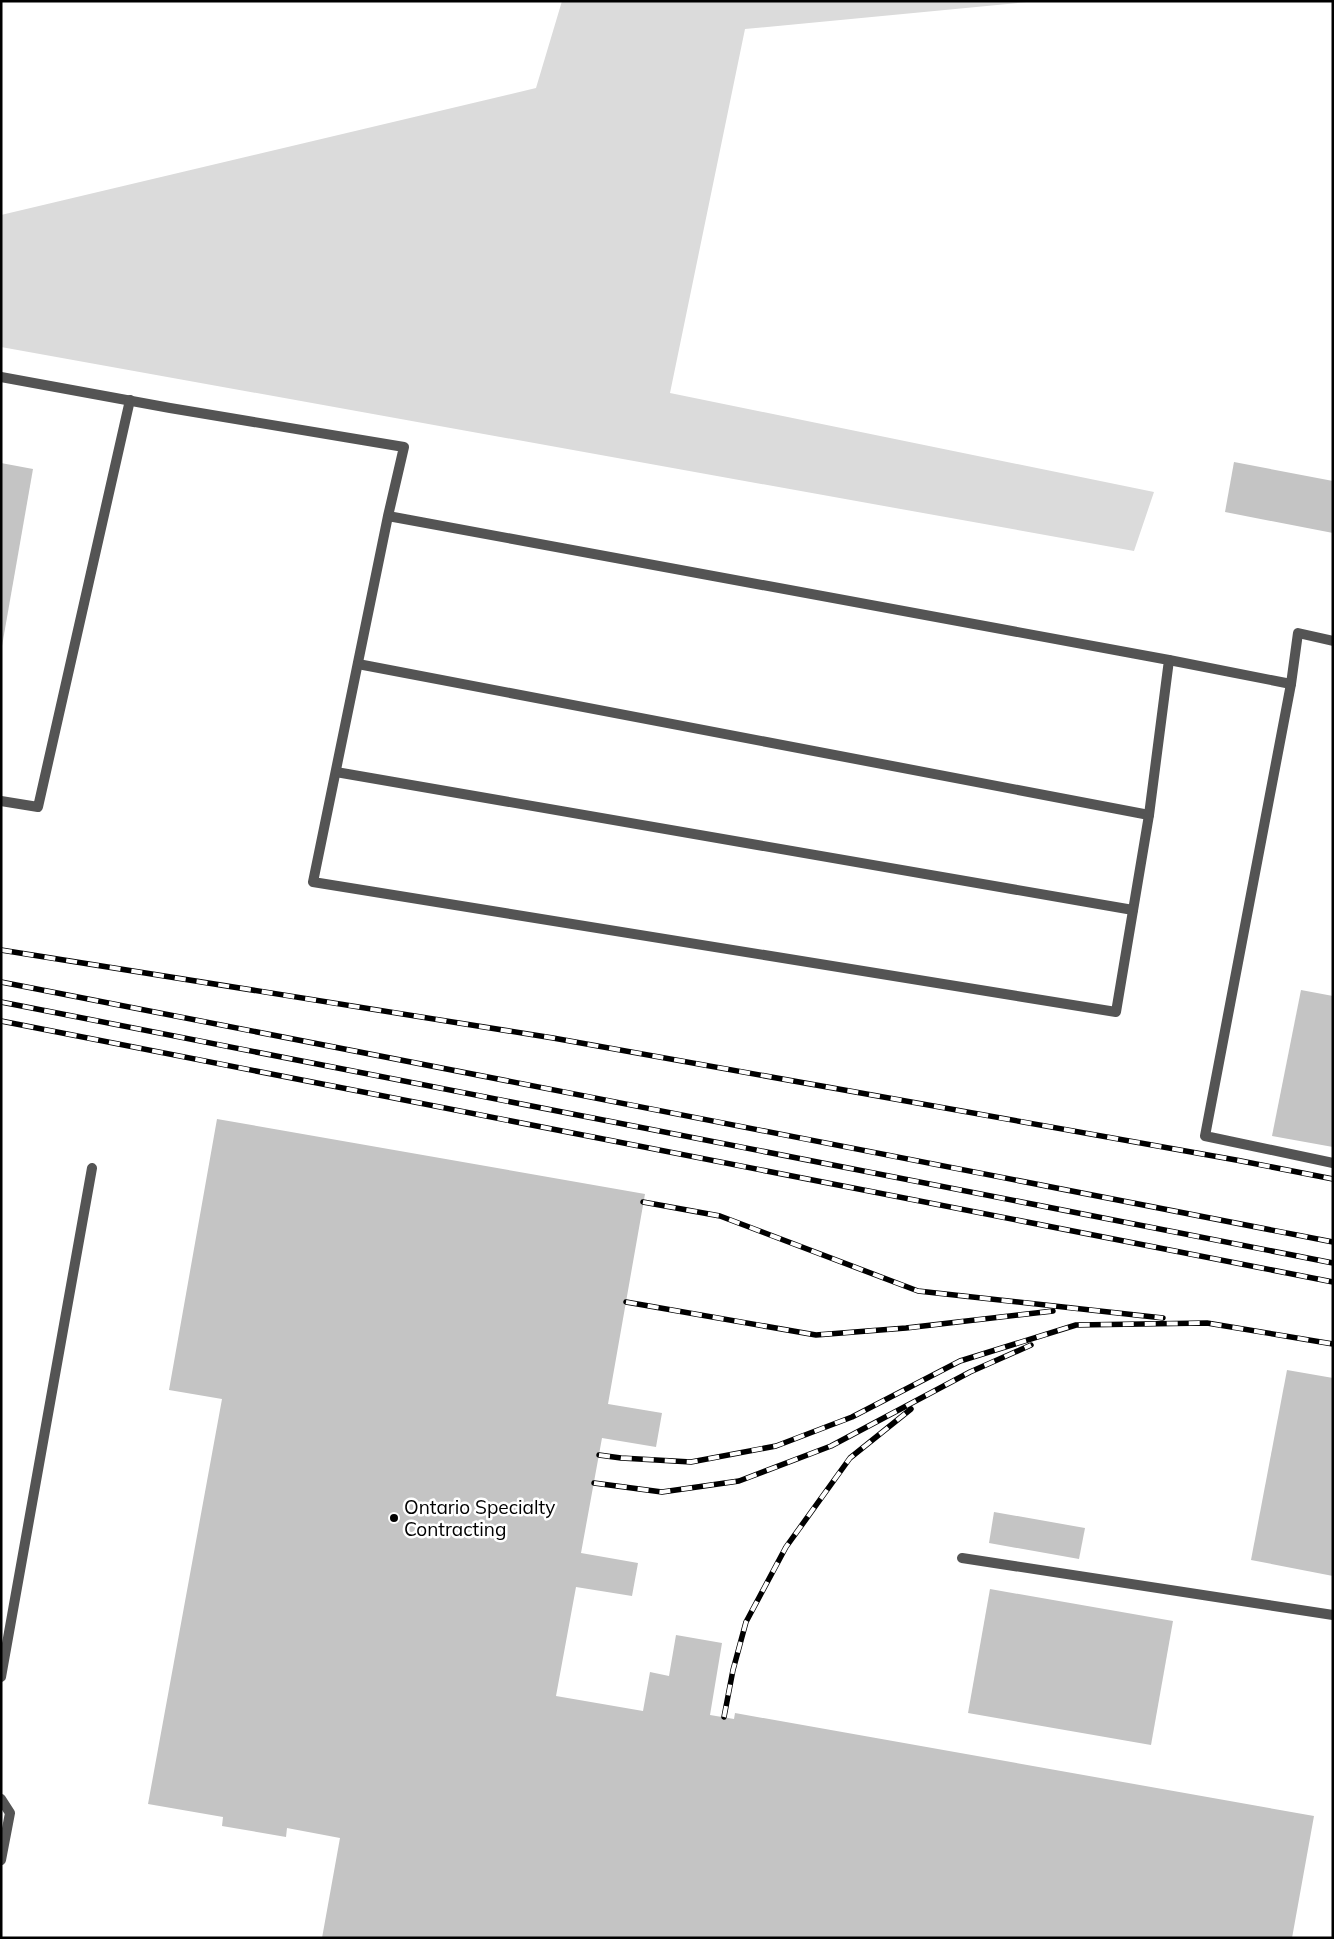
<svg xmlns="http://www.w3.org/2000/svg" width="1334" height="1939" font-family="Mulish,sans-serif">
  <rect width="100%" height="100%" fill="#fff"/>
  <polygon fill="#dbdbdb" points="562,1 1038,1 745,29 670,393 1154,492 1134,551 1,347 1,215 536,88"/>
  <g fill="#c4c4c4">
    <polygon points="1234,462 1333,481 1333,533 1225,512"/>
    <polygon points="1,463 33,469 2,646 1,646"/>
    <polygon points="1301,990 1333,996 1333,1147 1272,1136"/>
    <polygon points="217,1119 645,1194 608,1404 662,1413 656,1447 602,1438 581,1553 638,1563 632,1596 576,1587 556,1696 643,1711 650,1672 669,1676 676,1635 722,1643 710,1715 734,1719 735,1713 1314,1816 1292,1938 322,1938 340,1838 287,1828 286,1837 222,1826 223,1817 148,1804 222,1399 169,1390"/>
    <polygon points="1287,1370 1333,1378 1333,1576 1251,1560"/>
    <polygon points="994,1512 1085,1528 1079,1559 989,1543"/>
    <polygon points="990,1589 1173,1621 1151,1745 968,1713"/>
  </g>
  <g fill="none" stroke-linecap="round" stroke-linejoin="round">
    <g stroke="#545454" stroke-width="10">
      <polyline points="1,377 170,408 404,447 388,516 313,882 1116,1012 1149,815 1169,660 388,516"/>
      <polyline points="1333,641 1298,633 1291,684 1205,1136 1333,1163"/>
      <polyline points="1169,660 1291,684"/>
      <polyline points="358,664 1149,815"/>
      <polyline points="336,772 1133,910"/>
      <polyline points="1,801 38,807 130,400"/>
      <polyline points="962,1558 1333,1615"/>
      <polyline points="1,1677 92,1168"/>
      <polyline points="1,1799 10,1813 1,1860"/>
    </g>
    <defs>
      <g id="rail">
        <polyline points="1,950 553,1038 1236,1160 1333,1179"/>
        <polyline points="1,982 1333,1242"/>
        <polyline points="1,1002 1333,1263"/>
        <polyline points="1,1021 1333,1282"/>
        <polyline points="643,1202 720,1216 918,1291 1163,1318"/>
        <polyline points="626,1302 816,1335 906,1328 1053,1311"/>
        <polyline points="599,1455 621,1458 691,1462 776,1446 852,1417 960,1361 1076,1325 1207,1323 1333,1344"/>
        <polyline points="594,1483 662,1492 739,1481 831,1446 970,1372 1031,1345"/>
        <polyline points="724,1717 733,1670 746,1622 786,1547 850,1458 911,1409"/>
      </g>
    </defs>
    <use href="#rail" stroke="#000" stroke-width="5.5"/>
    <use href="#rail" stroke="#fff" stroke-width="4" stroke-dasharray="11" stroke-linecap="butt"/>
  </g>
  <circle fill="#000" stroke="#fff" stroke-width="2" cx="394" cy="1518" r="5"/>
  <g text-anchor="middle" stroke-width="5" stroke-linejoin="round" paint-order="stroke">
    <g font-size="19" fill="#000" stroke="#fff" text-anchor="start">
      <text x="404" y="1514">Ontario Specialty<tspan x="404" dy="22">Contracting</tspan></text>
    </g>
  </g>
  <rect width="1334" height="1939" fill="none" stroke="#000000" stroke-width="5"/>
</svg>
